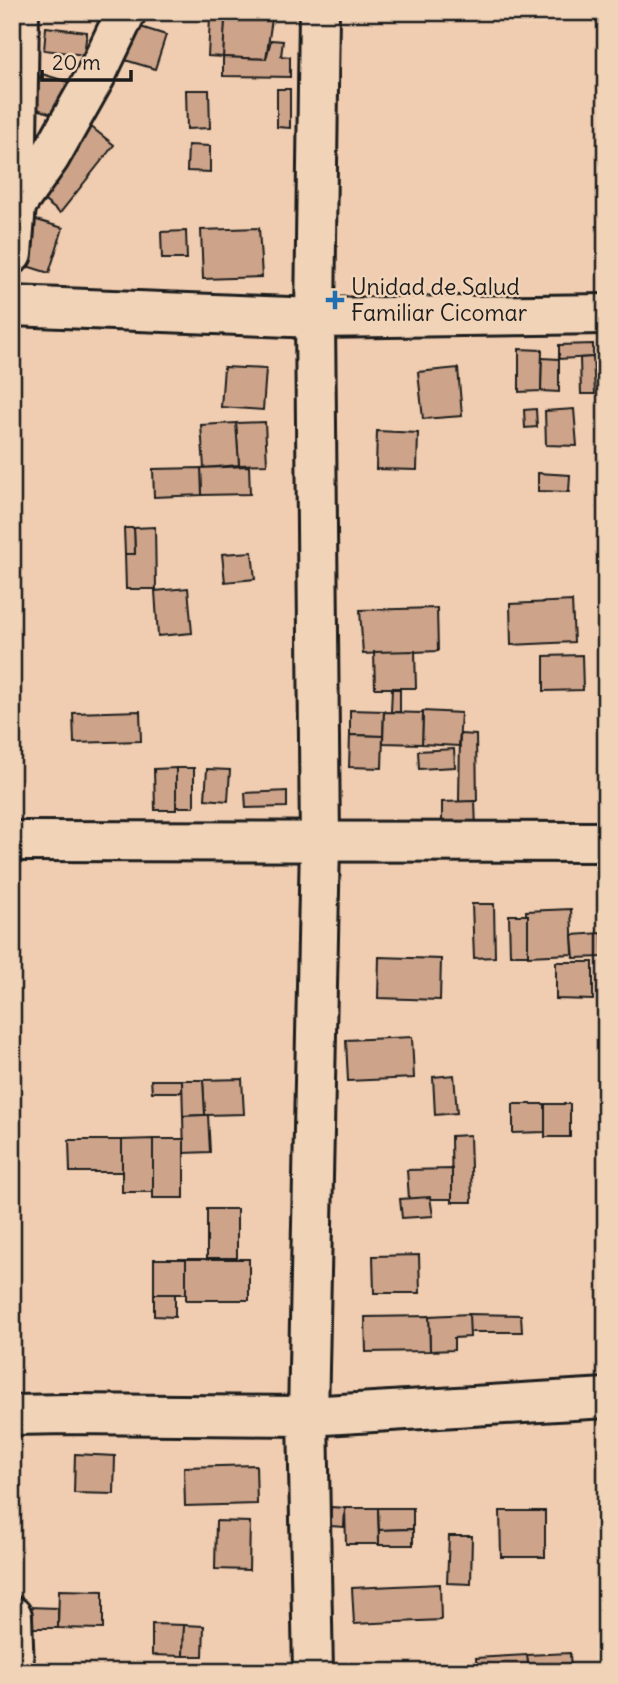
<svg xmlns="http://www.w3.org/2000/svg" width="618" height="1684" font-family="Delius,sans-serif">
  <rect width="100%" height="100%" fill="#f0cdb0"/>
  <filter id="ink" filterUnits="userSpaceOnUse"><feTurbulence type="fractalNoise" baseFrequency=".0143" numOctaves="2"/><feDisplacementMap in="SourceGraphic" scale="14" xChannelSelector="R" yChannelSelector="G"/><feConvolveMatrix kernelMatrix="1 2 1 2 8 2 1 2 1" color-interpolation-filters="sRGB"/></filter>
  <g filter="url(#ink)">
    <g fill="#cda48a" stroke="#1c1c1c" stroke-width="2">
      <polygon points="225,12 273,12 266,59 223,57"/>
      <polygon points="210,18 225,19 223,57 208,56"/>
      <polygon points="134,25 166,35 155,69 125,60"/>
      <polygon points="46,27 87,32 84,55 44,50"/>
      <polygon points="271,40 283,41 281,56 290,57 290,77 223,76 223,57 266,59"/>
      <polygon points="42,74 75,84 64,118 31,107"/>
      <polygon points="277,89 290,89 290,128 277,127"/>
      <polygon points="186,90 209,90 210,128 187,129"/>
      <polygon points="85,122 114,145 60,213 31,190"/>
      <polygon points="188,145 210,146 210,172 187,171"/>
      <polygon points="30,218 63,228 49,273 17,263"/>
      <polygon points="259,228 262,277 203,279 201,230"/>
      <polygon points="186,231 187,259 162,259 161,232"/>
      <polygon points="593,344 593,357 559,359 559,345"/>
      <polygon points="519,349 542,350 541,391 519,392"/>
      <polygon points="593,357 595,394 581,394 580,358"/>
      <polygon points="542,358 559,359 559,392 541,391"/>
      <polygon points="224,367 266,369 263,410 221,407"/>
      <polygon points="458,368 462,416 423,419 418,372"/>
      <polygon points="536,409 537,427 525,428 524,410"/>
      <polygon points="574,409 577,446 546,445 545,411"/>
      <polygon points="265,422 267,464 239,465 236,423"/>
      <polygon points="236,423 239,465 204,468 201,425"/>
      <polygon points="377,431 418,433 417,470 376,469"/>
      <polygon points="249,466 250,494 202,495 201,468"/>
      <polygon points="201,468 202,495 154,497 153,469"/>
      <polygon points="538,473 570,475 569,492 538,491"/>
      <polygon points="155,527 156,589 126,589 125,554 135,554 134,528"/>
      <polygon points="124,528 134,528 135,554 125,554"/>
      <polygon points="252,552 255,579 225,582 222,554"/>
      <polygon points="188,588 192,633 158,636 155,591"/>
      <polygon points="572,601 574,642 511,645 510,604"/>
      <polygon points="437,608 438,651 363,654 360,610"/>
      <polygon points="415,651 416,688 375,688 374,652"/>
      <polygon points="582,655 583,690 544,691 544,656"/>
      <polygon points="392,689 400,689 400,712 391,712"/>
      <polygon points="350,710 384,711 383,736 350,735"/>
      <polygon points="140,711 141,741 74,743 73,713"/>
      <polygon points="423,711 461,713 459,746 422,744"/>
      <polygon points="384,712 423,713 422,744 383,743"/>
      <polygon points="460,734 476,735 477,801 459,802"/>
      <polygon points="350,735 383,736 382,768 349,767"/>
      <polygon points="454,749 455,767 419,769 418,751"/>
      <rect x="176" y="768" width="18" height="39"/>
      <polygon points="176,768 176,810 155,810 154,769"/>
      <polygon points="207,769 230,770 228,801 205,799"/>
      <polygon points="287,791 287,807 246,808 245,793"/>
      <polygon points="475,801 476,829 442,829 442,802"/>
      <polygon points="472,904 494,904 495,957 474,958"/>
      <polygon points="571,909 573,954 528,956 526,911"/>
      <polygon points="509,915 528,915 528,955 510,955"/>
      <polygon points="602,933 603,957 574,958 572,935"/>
      <polygon points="379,957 441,959 440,1000 378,998"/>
      <polygon points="556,962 593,962 593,1000 556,999"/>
      <polygon points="412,1037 414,1078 348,1081 346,1040"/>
      <polygon points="454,1075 457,1113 435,1115 433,1077"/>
      <polygon points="242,1079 244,1114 205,1115 203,1080"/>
      <polygon points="151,1080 182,1080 182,1092 152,1092"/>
      <polygon points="182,1080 203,1080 205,1115 183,1116"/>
      <polygon points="513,1104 545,1104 545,1132 513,1133"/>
      <rect x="545" y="1104" width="25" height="33"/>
      <polygon points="205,1115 208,1115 210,1152 184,1153 183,1116"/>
      <polygon points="470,1135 472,1202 452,1202 451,1136"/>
      <polygon points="153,1139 153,1192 122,1192 122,1140"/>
      <rect x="153" y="1139" width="31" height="59"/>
      <polygon points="69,1140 122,1140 122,1172 70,1172"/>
      <polygon points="452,1169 452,1199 409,1199 407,1170"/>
      <polygon points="430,1197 433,1216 402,1218 400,1199"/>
      <rect x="207" y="1209" width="30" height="49"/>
      <polygon points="419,1255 420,1293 374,1293 373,1256"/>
      <rect x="154" y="1259" width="32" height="35"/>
      <rect x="186" y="1259" width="63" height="41"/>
      <polygon points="154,1294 175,1294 175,1317 154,1316"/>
      <polygon points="469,1314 521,1315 522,1332 469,1332"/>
      <polygon points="469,1314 470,1337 454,1338 454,1350 430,1351 429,1316"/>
      <polygon points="429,1316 430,1351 366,1352 365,1317"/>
      <polygon points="75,1454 115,1456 114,1494 74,1493"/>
      <polygon points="256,1465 257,1504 185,1506 184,1467"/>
      <polygon points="331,1507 345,1508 344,1527 330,1526"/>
      <polygon points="345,1508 378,1508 379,1544 346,1544"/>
      <polygon points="378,1508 413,1508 413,1529 379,1530"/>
      <polygon points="500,1511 545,1511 545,1557 501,1557"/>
      <polygon points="216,1521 250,1522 249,1570 215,1569"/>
      <polygon points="413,1529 413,1545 379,1545 379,1530"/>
      <polygon points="449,1536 472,1536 471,1584 447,1583"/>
      <polygon points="440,1584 441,1620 354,1624 352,1588"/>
      <polygon points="59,1590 103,1591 103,1629 58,1628"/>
      <polygon points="27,1607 58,1608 58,1628 27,1628"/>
      <polygon points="152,1624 184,1625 183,1656 152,1655"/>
      <polygon points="184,1625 204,1626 203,1656 183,1656"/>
      <polygon points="570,1653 571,1672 529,1672 527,1655"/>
      <polygon points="527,1655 529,1672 477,1672 476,1658"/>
    </g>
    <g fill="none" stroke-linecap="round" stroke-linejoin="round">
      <defs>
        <g id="minor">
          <polyline points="16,205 50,157 95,77 126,12"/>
          <polyline points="12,254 16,205 19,12"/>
          <polyline points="12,306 315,318 606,314"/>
          <polyline points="12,841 606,842"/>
          <polyline points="12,1415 68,1414 308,1416 606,1398"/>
          <polyline points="12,1616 14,1672"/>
          <polyline points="313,1672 308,1416 320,843 315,318 319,12"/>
        </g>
      </defs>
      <use href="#minor" stroke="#1c1c1c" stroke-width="44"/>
      <use href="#minor" stroke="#f1d3b7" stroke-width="38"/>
    </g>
  </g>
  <path fill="#1f6fb2" stroke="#f1d3b7" stroke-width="2.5" d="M331.5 289.5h7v7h7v7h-7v7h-7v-7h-7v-7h7z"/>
  <g text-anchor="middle" stroke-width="5" stroke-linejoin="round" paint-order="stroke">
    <g font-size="23" fill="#1c1c1c" stroke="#f1d3b7" text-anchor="start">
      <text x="351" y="295">Unidad de Salud<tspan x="351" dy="26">Familiar Cicomar</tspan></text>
    </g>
  </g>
  <rect width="618" height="1684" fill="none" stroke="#f1d3b7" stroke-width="42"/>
  <rect x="21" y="21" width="576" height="1642" fill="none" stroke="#1c1c1c" stroke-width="2.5" filter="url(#ink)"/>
  <path d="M42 70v10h89v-10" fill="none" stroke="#1c1c1c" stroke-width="3.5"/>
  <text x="52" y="70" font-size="21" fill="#1c1c1c" stroke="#f1d3b7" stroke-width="5" paint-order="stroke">20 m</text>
</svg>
